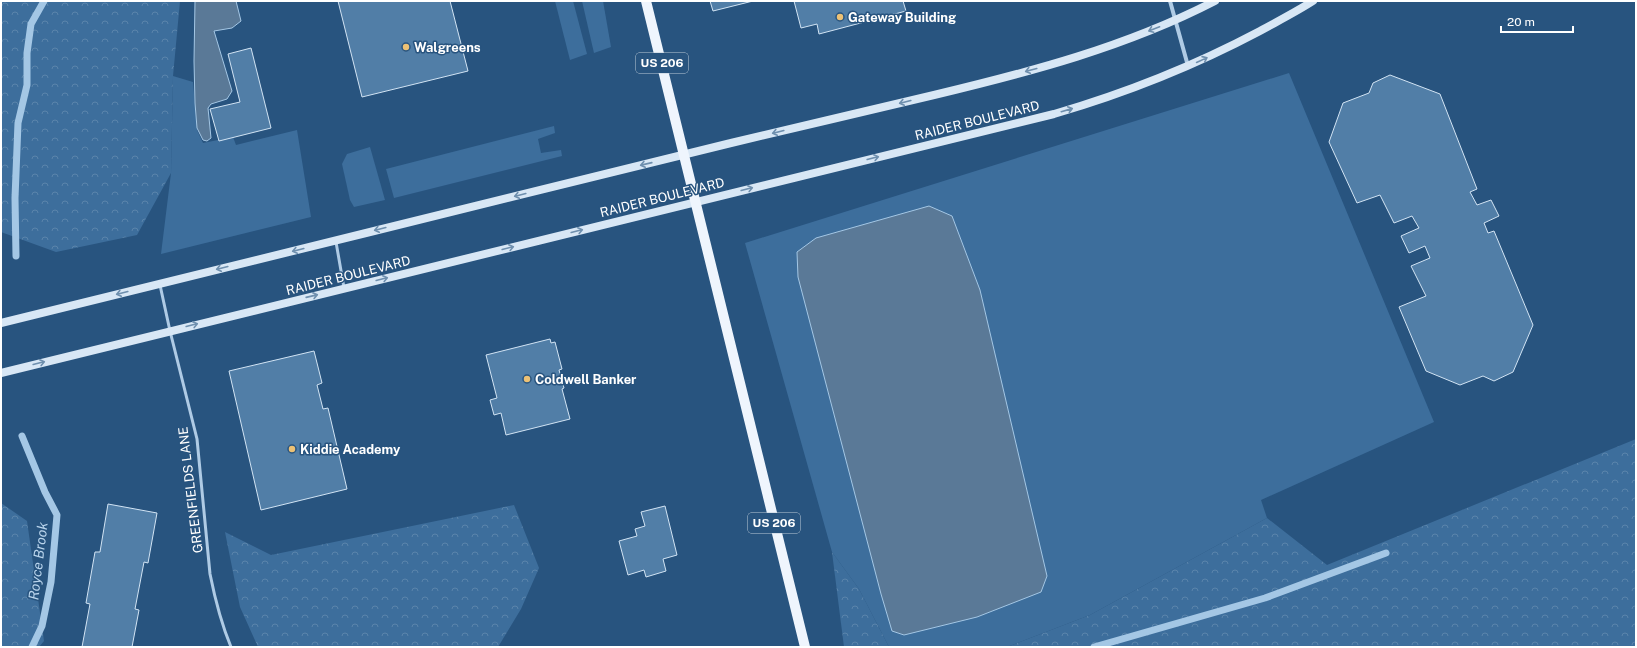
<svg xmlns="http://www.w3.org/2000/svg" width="1637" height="648" font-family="'Public Sans',sans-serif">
  <defs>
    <pattern id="forest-crowns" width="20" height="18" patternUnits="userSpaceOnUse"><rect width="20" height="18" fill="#3d6e9c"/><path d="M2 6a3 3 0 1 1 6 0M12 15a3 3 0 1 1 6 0" fill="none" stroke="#5a84ab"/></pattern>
  </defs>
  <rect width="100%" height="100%" fill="#28547f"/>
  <g fill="#3d6e9c">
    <polygon points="555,1 573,1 587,54 570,60"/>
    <polygon points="582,1 603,1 611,47 594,53"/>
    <polygon points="1289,73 1434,422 1261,500 1267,518 1090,615 1007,647 889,647 859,589 832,552 745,243"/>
    <polygon points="173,76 193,82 197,130 203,143 233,137 236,145 297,130 311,217 161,254 171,173"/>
    <polygon points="554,126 555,133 538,139 541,153 561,150 562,156 394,198 386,169"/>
    <polygon points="370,147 385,200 354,207 350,200 342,164 347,154"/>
  </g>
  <g fill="url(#forest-crowns)">
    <polygon points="1,1 180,1 173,76 171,173 137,235 56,252 1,232"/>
    <polygon points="1636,439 1636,647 1007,647 1090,615 1267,518 1327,565"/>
    <polygon points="1,503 27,521 44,641 39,647 1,647"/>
    <polygon points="514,505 539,568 521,609 498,647 258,647 240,607 225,532 271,555"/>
    <polygon points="832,552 859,589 889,647 844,647"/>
  </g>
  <g fill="#5a7997" stroke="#a4c7e5">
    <polygon points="195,1 236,1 241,21 232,28 214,31 232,91 227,99 211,104 208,108 211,138 207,141 203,140 197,128 195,103 194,61"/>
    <polygon points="929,206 952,216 980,290 1047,576 1041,592 977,617 904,635 892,631 881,594 798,277 797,252 816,238"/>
  </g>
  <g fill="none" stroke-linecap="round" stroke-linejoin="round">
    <g stroke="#a4c7e5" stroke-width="7">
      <polyline points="16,256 15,198 18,123 27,85 27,53 31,24 44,1"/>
      <polyline points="22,436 45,492 57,515 51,582 42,626 32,647"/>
      <polyline points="1094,647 1265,598 1386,553"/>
    </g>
  </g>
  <g fill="#517ea7" stroke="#d2e4f4">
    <polygon points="338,1 450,1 468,71 362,97"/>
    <polygon points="710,1 753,1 713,11"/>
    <polygon points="794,1 903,1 906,11 819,34 817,24 801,28"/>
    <polygon points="251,48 271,128 219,141 210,109 240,102 228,54"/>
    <polygon points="1390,75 1440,94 1477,189 1470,192 1477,205 1491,200 1499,216 1484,223 1488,233 1494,231 1533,325 1513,372 1494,381 1483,376 1460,385 1426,371 1399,307 1426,296 1411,266 1430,258 1425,246 1409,253 1401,236 1419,228 1412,216 1394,223 1380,195 1357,203 1329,142 1343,103 1369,93 1373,83"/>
    <polygon points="550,339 551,343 555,342 562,369 559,370 564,388 562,389 570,419 506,435 501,413 494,415 490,400 497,398 486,355"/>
    <polygon points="314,351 322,383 317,385 323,409 328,408 347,489 261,510 229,371"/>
    <polygon points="108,504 157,513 148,563 144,562 135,609 139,610 132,647 82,647 90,604 86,603 95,552 100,552"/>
    <polygon points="665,506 677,555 663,559 666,571 646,577 644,570 628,575 619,541 637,536 635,529 645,526 641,512"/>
  </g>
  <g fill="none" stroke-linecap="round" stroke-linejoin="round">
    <g stroke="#afcbe5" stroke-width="3">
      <polyline points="336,242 344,288"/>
      <path d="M160,285L170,331L197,439L210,574C215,599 221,623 231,647"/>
    </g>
    <polyline stroke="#afcbe5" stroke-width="4" points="1170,1 1188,66"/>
    <g stroke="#d8e7f5" stroke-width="8">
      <path d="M1,323C244,263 488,203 731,143C799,127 866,111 934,95C1030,72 1126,47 1215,1"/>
      <path d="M1,373L1054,114C1126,93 1194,66 1260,31C1278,21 1296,12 1313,1"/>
    </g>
    <polyline stroke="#eff5fd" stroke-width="10" points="646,1 805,647"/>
  </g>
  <defs><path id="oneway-shaft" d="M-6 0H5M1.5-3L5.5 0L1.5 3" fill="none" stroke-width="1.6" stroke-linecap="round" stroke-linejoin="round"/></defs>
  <g stroke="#6e8fae">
    <use href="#oneway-shaft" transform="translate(1154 29) rotate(159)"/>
    <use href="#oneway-shaft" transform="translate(1202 60) rotate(-25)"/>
    <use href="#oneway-shaft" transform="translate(1031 70) rotate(165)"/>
    <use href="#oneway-shaft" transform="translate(905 102) rotate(166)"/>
    <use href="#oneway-shaft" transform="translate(1067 110) rotate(-16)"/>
    <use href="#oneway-shaft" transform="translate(778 132) rotate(166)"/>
    <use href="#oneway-shaft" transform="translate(873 158) rotate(-14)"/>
    <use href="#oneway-shaft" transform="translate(646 164) rotate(167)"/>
    <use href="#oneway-shaft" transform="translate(747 189) rotate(-14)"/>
    <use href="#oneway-shaft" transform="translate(520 195) rotate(166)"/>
    <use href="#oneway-shaft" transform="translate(380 229) rotate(166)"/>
    <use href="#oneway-shaft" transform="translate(577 231) rotate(-14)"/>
    <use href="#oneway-shaft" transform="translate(508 248) rotate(-14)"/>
    <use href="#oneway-shaft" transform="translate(298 250) rotate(166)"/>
    <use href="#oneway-shaft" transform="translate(222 268) rotate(166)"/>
    <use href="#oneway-shaft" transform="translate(382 279) rotate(-14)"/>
    <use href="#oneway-shaft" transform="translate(122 293) rotate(166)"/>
    <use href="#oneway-shaft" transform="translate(312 296) rotate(-13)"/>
    <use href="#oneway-shaft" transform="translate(192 325) rotate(-14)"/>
    <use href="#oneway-shaft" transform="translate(39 363) rotate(-14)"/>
  </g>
  <g fill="#ecc175" stroke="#28547f" stroke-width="1.5">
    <circle cx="840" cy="17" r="4"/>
    <circle cx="406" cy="47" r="4"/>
    <circle cx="527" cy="379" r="4"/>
    <circle cx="292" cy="449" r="4"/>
  </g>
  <g text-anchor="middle" stroke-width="3" stroke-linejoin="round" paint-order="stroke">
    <g fill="#28547f" stroke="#beccd9" stroke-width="1">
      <rect x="636" y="53" width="52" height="20" rx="3"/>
      <rect x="748" y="513" width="52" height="20" rx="3"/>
    </g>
    <g font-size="12" font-weight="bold" fill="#fff">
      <text x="662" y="67">US 206</text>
      <text x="774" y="527">US 206</text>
    </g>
    <g font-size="13" font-weight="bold" fill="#fff" stroke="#28547f" text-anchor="start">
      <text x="848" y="22">Gateway Building</text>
      <text x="414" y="52">Walgreens</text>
      <text x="535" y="384">Coldwell Banker</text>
      <text x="300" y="454">Kiddie Academy</text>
    </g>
    <g font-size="13" fill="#fff" stroke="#28547f">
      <text transform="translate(977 120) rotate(-14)" y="5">RAIDER BOULEVARD</text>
      <text transform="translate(662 197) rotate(-14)" y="5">RAIDER BOULEVARD</text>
      <text transform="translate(348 275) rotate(-14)" y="5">RAIDER BOULEVARD</text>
      <text transform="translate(190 490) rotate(-97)" y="5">GREENFIELDS LANE</text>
    </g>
    <g font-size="14" font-style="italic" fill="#bad5ed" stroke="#28547f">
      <text transform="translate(38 561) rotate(-83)" y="5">Royce Brook</text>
    </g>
  </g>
  <rect width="1637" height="648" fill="none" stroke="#ffffff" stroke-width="4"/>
  <path d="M1501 26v6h72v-6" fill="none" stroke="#ffffff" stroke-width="2"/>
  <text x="1507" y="26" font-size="12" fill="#ffffff" stroke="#28547f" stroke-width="3" paint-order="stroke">20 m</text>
</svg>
